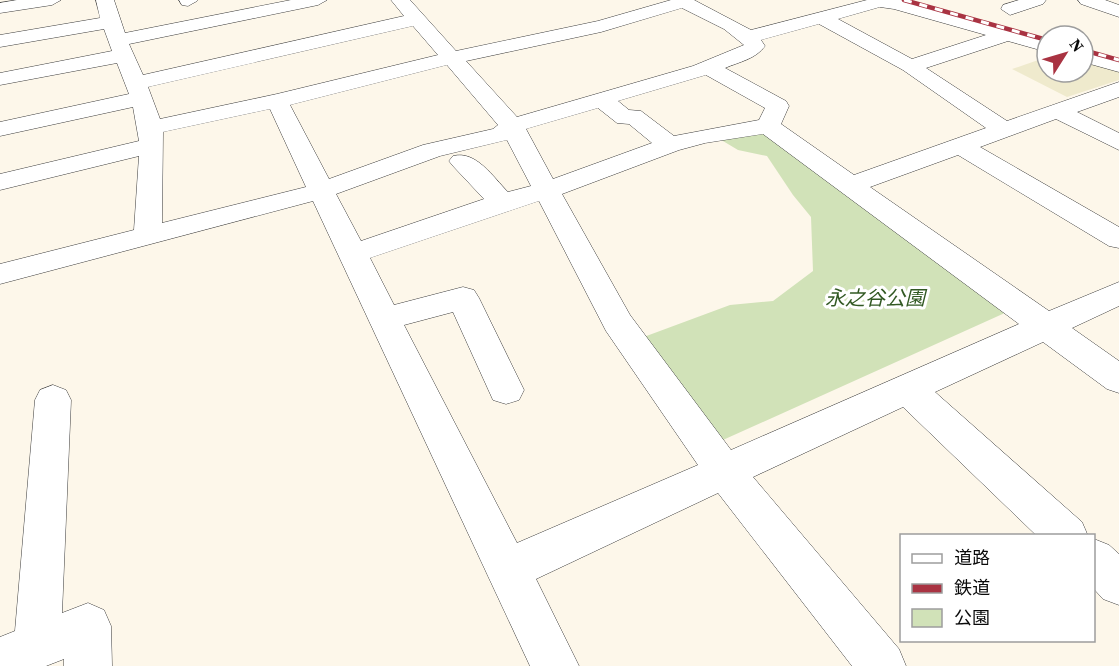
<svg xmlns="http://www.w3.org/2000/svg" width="1119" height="666" font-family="'Source Serif 4','Noto Sans JP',serif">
  <rect width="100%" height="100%" fill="#fdf7ea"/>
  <polygon fill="#efeacd" points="1047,57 1047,72 1083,72 1083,59 1119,69 1119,80 1067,97 1012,69"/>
  <polygon fill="#d1e2b8" points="765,132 1007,312 714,444 641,338 730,305 773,301 813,271 811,217 793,195 767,156 738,150 718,138"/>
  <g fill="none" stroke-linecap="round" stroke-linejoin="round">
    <defs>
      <g id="minor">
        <polygon points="17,0 61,0 52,5 0,13 0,3"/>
        <path d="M96,0H114L125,33L291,0H327L318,5L129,44L143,75L404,16L391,0H410L456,51L598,21L671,0H694L751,30L867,0H901L1047,40V52L1008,41L926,68L1007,121L1119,82V97L1077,112L1119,133V150L1056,119L980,147L1119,227V248L1109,246L958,155L870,187L1049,311L1119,282V306L1072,328L1119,361V393L1107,389L1043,342L935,392L1082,522L1088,536H1037L903,407L753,477L899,649L906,666H852L718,493L536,579L579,666H530L313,201L0,284V264L134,230L139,156L0,190V174L139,141L133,107L0,136V122L129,94L117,63L0,85V73L112,51L104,29L0,47V35L100,18ZM880,7L894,9L986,35L912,59L838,19ZM682,8L724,29L744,45L693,66L517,117L466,61L601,32ZM819,24L903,70L986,128L854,175L781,124L789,106L786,101L725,68C739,62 756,59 765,46L761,40ZM413,26L438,55L277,94L160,119L148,87ZM447,65L498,125L493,129L423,145L329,179L290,105ZM706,75L765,108L759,120L674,136L641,111L629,110L618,101ZM598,108L617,123L629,124L652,143L553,179L526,129ZM270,109L306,187L162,223L163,132ZM763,134L1019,324L731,450L630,315L562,194L679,150L705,143ZM507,140L531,186L508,192C493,177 476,150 453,156L449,161L453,166L484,199L361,241L336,194L440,156ZM539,201L606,331L698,465L517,543L404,325L453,312L493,400L506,404L519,400L524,390L479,298L474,290L463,287L394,305L370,258Z"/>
        <polygon points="179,0 197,0 197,1 188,6 182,5"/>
        <polygon points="1019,0 1046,0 1043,4 1010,15 1001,9 1003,5"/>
        <polygon points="1078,0 1105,0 1119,5 1119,17 1081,4"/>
        <polygon points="1083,50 1119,60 1119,72 1083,62"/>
        <polygon points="53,385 66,390 71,400 62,613 88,603 104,610 111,626 112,666 64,666 64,659 46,666 0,666 0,637 15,631 35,400 40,390"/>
        <polygon points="1094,539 1109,545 1119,554 1119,605 1103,599 1094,589"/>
      </g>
    </defs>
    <use href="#minor" stroke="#3d3d3d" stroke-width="1"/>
    <use href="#minor" fill="#fff" fill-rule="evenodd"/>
    <defs>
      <g id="rail">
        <polyline points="904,0 1047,40"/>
        <polyline points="1083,50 1119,60"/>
      </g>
    </defs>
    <use href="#rail" stroke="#a93342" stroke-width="4.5"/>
    <use href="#rail" stroke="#fff" stroke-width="3" stroke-dasharray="8" stroke-linecap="butt"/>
  </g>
  <g text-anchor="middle" stroke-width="6" stroke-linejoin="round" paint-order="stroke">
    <g font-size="20" font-style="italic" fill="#325923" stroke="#fff">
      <text x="875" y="305">永之谷公園</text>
    </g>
  </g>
  <rect x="900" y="534" width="195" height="108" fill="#ffffff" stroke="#9d9d9d" stroke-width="1.5"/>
  <rect x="912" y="554" width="30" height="9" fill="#ffffff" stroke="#9d9d9d" stroke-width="1.5"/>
  <text x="954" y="564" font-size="18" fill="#0a0a0a">道路</text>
  <rect x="912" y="584" width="30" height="9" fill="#a93342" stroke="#9d9d9d" stroke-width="1.5"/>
  <text x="954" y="594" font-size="18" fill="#0a0a0a">鉄道</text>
  <rect x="912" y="609" width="30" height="18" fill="#d1e2b8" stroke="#9d9d9d" stroke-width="1.5"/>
  <text x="954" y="624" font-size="18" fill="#0a0a0a">公園</text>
  <g transform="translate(1065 54) rotate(53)"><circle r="28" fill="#ffffff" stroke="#9d9d9d" stroke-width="1.5"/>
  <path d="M0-4.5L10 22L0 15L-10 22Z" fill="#a93342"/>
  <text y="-9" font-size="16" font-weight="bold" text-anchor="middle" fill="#0a0a0a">N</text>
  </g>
</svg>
